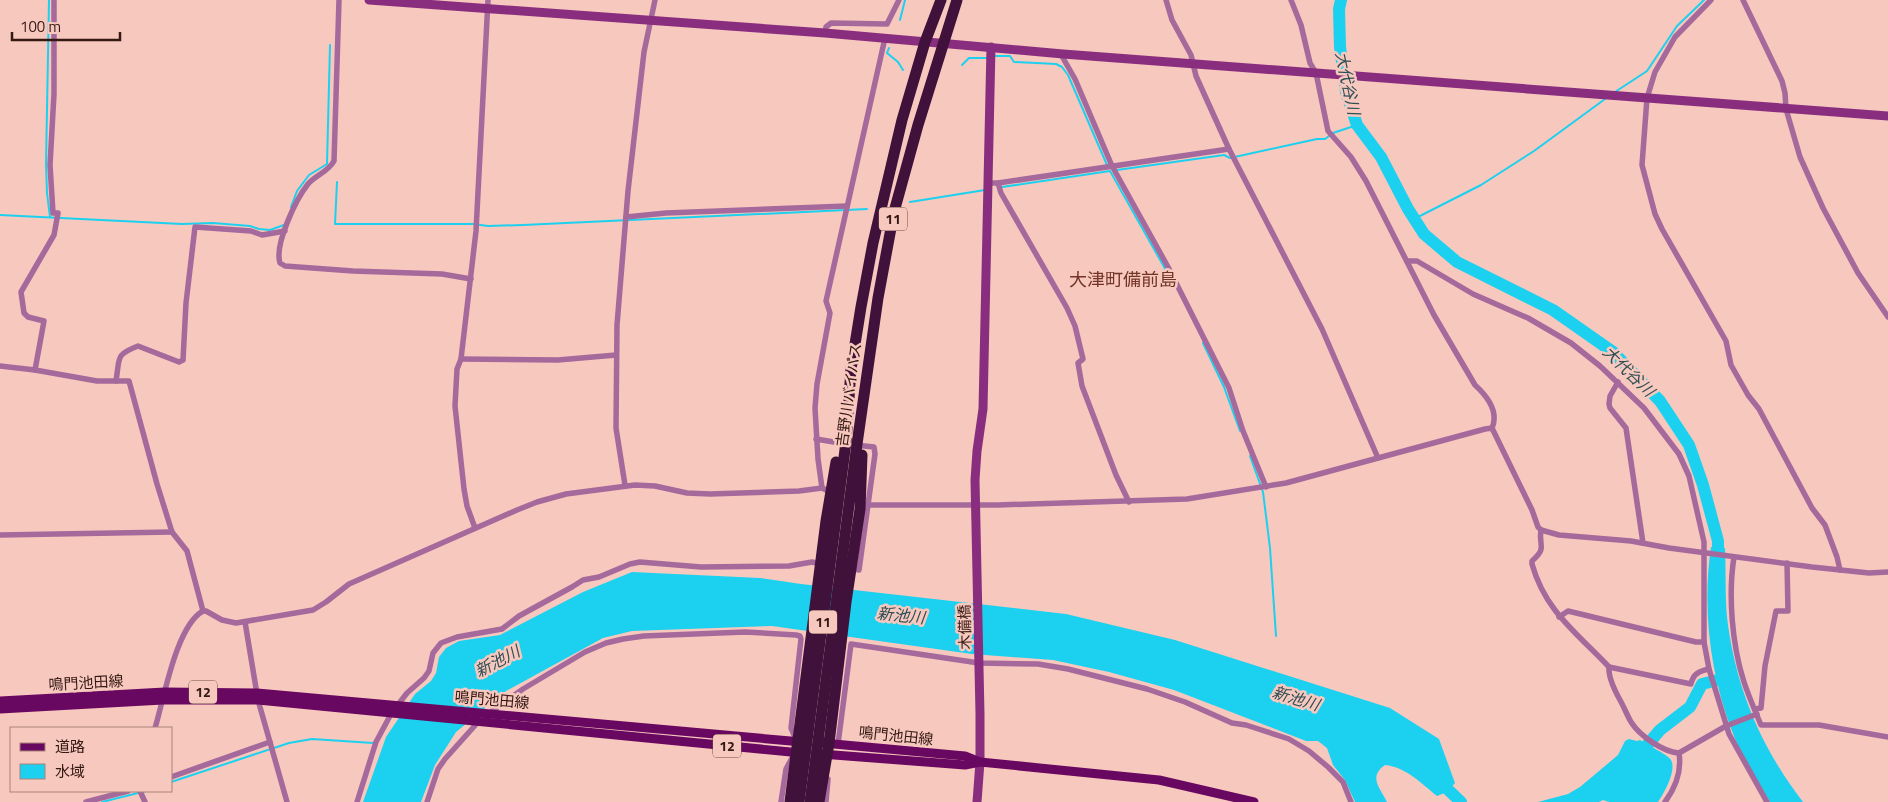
<svg xmlns="http://www.w3.org/2000/svg" width="1888" height="802" font-family="'Titillium Web','Noto Sans JP',sans-serif">
  <rect width="100%" height="100%" fill="#f7c8be"/>
  <g fill="#1cd1ef">
    <path d="M1711,547L1725,548C1726,571 1725,595 1727,617C1735,686 1761,748 1803,802H1770C1756,780 1741,756 1732,731C1710,674 1702,608 1711,547Z"/>
    <path d="M632,572L760,578L801,584L1066,614L1175,640L1390,708L1439,739L1455,783L1447,792L1437,796C1422,784 1406,767 1385,765C1368,777 1380,788 1387,802H1355L1345,780L1333,765L1327,748L1318,741H1306L1174,690L1109,672L1053,660L972,654L772,626L632,631L603,638L506,691L456,732L435,765L421,802H363L386,737L415,694L431,681L436,673L439,657L446,648L459,641L500,635L583,592Z"/>
    <path d="M1629,739L1637,741L1640,740C1647,745 1667,754 1671,760C1677,770 1664,794 1658,802H1609L1603,800L1599,802H1538L1568,794L1580,787L1618,755L1625,741Z"/>
  </g>
  <g fill="none" stroke-linecap="round" stroke-linejoin="round">
    <g stroke="#1cd1ef" stroke-width="2">
      <polyline points="49,0 46,164 47,193 50,217"/>
      <polyline points="900,20 905,0"/>
      <polyline points="889,48 887,53 898,62 903,70"/>
      <polyline points="994,56 1010,56 1014,62 1056,64 1062,67 1068,75 1107,165"/>
      <polyline points="962,65 969,58 987,58"/>
      <polyline points="1615,92 1647,71 1677,26 1704,0"/>
      <polyline points="1117,170 1224,155 1230,158 1317,139 1325,139 1333,133 1357,125"/>
      <polyline points="337,182 335,224 473,224 488,226 523,225 867,209"/>
      <polyline points="1002,187 1110,171 1172,281"/>
      <polyline points="910,202 985,190"/>
      <polyline points="291,207 297,191 309,175 327,164 330,45"/>
      <polyline points="0,215 182,224 213,223 250,226 259,229 270,230 284,225"/>
      <polyline points="1414,219 1481,185 1534,151 1605,99"/>
      <polyline points="1203,343 1224,387 1240,431"/>
      <polyline points="1250,456 1263,492 1270,548 1276,636"/>
      <polyline points="171,782 289,743 312,739 373,743"/>
      <polyline points="102,802 146,791"/>
    </g>
    <g stroke="#1cd1ef" stroke-width="12">
      <polyline points="1341,0 1339,9 1340,47 1346,92 1357,125 1381,157 1408,209 1424,234 1457,262 1553,310 1613,352 1660,401 1689,445 1703,485 1718,541 1718,563"/>
      <polyline points="1637,757 1660,730 1690,707 1702,684 1726,678"/>
      <polyline points="1438,780 1461,802"/>
    </g>
    <g stroke="#a6699b" stroke-width="5.5">
      <path d="M339,0L334,161C328,172 316,175 308,184C296,199 274,245 280,263L285,266L353,271L442,274L471,279"/>
      <polyline points="1166,0 1172,20 1191,55 1196,76 1229,149 1322,329 1378,458"/>
      <path d="M1291,0L1301,25L1310,63L1316,73L1328,131L1351,157L1366,181L1434,315L1475,385C1487,396 1499,412 1492,428"/>
      <polyline points="1711,0 1675,37 1655,72 1647,98 1642,165 1655,214 1662,229 1726,341 1731,365 1748,395 1759,409 1812,508 1825,525 1837,557 1840,570"/>
      <polyline points="1743,0 1782,81 1785,93 1786,109 1800,157 1823,208 1858,273 1888,317"/>
      <polyline points="825,33 826,27 831,23 887,24 899,0"/>
      <polyline points="1063,54 1063,58 1075,79 1112,166 1168,267 1229,388 1243,431 1266,487"/>
      <polyline points="988,183 998,183 1229,149"/>
      <polyline points="998,183 1001,193 1067,308 1075,326 1083,359 1078,363 1082,386 1116,475 1129,502"/>
      <polyline points="626,217 666,213 847,206"/>
      <polyline points="1408,261 1417,261 1473,294 1528,318 1571,343 1600,366 1644,408 1679,454 1689,476 1704,542 1704,642 1709,669 1729,734 1767,802"/>
      <polyline points="461,359 558,360 616,355"/>
      <polyline points="0,366 35,370 97,381 129,381 157,484 172,532 187,551 203,611"/>
      <polyline points="35,370 44,321 28,317 24,313 21,292 54,235 58,213 53,213 50,165 54,94 54,0"/>
      <path d="M116,381C120,357 115,355 138,346L179,362L183,360L186,303L195,227L251,231L262,235L285,231"/>
      <polyline points="1618,382 1610,396 1609,404 1610,408 1626,428 1643,543"/>
      <polyline points="816,439 846,444"/>
      <polyline points="625,485 616,428 617,325 628,191 644,52 655,0"/>
      <polyline points="822,488 818,459 815,408 817,384 830,313 826,301 885,38"/>
      <polyline points="859,503 868,505 998,505 1187,499 1286,483 1485,429 1492,428 1532,510 1538,527 1541,530 1559,535 1631,541 1669,548 1812,567 1869,573 1888,572"/>
      <polyline points="475,528 467,506 464,489 455,406 457,369 461,359 476,231 488,0"/>
      <path d="M1541,530C1538,546 1548,547 1532,561V564C1545,611 1577,633 1609,667C1608,678 1615,691 1620,700C1624,707 1627,715 1631,722C1640,736 1663,752 1679,753L1726,726L1757,714"/>
      <polyline points="0,535 172,532"/>
      <path d="M1734,557C1728,595 1732,645 1744,682C1749,697 1755,711 1761,725H1819L1888,737"/>
      <polyline points="849,568 859,570 875,454 874,447 855,445"/>
      <polyline points="1559,617 1568,611 1696,642 1704,642"/>
      <polyline points="245,622 258,700 287,802"/>
      <path d="M1609,667L1691,684C1693,674 1699,671 1709,669"/>
      <polyline points="397,706 407,693 424,678 429,671 433,653 441,643 457,637 502,629 519,616 572,587 583,580 599,577 630,564 640,562 701,567 789,566 812,562 821,564"/>
      <polyline points="1755,709 1761,708 1765,666 1776,611 1788,611 1787,563"/>
      <polyline points="488,714 523,689 585,652 606,643 623,639 644,636 745,632 796,635 800,636 801,639 791,728 796,740"/>
      <path d="M155,728C164,699 176,626 203,611H206L222,620L236,623L313,610L326,602L349,584L517,510L537,502L566,494L635,485L655,486L687,493L710,494L799,491L822,488L832,493"/>
      <polyline points="838,744 851,644 979,663 1038,664 1068,669 1147,689 1185,702 1232,723 1246,725 1289,739 1309,751 1328,767 1343,782 1351,802"/>
      <polyline points="171,777 270,742"/>
      <polyline points="140,791 145,802"/>
      <polyline points="86,802 128,791"/>
      <polyline points="357,802 376,742 391,714"/>
      <polyline points="427,802 438,769 445,759 479,721"/>
      <polyline points="781,802 786,769 793,756"/>
      <polyline points="826,802 828,779"/>
      <path d="M1665,802C1676,787 1682,772 1679,753"/>
    </g>
    <g stroke="#892e7e" stroke-width="9">
      <polyline points="369,0 825,33 1063,54 1888,116"/>
      <polyline points="977,802 980,762 980,714 975,480 977,451 983,409 991,47"/>
    </g>
    <g stroke="#690860" stroke-width="9">
      <polyline points="0,701 165,692 257,693 802,742"/>
      <polyline points="0,709 163,700 258,700 801,753"/>
      <polyline points="823,743 965,756 980,762 1159,780 1254,802"/>
      <polyline points="821,754 965,765 980,762"/>
    </g>
    <g stroke="#40113a" stroke-width="11">
      <polyline points="790,802 826,521 836,462"/>
      <polyline points="799,802 846,442 851,369 861,307 873,243 902,120 925,42 941,0"/>
      <polyline points="810,802 857,444 878,298 894,212 918,125 957,0"/>
      <polyline points="819,802 829,743 846,602 860,509 862,455"/>
    </g>
  </g>
  <g text-anchor="middle" stroke-width="5" stroke-linejoin="round" paint-order="stroke">
    <g fill="#f7c8be" stroke="#6e4d46" stroke-width="1">
      <rect x="879" y="207.5" width="28" height="23" rx="4"/>
      <rect x="809" y="610.5" width="28" height="23" rx="4"/>
      <rect x="189" y="680.5" width="28" height="23" rx="4"/>
      <rect x="713" y="734.5" width="28" height="23" rx="4"/>
    </g>
    <g font-size="14" font-weight="bold" fill="#341812">
      <text x="893" y="224">11</text>
      <text x="823" y="627">11</text>
      <text x="203" y="697">12</text>
      <text x="727" y="751">12</text>
    </g>
    <g font-size="15" fill="#341812" stroke="#f7c8be">
      <text transform="translate(849 395) rotate(-82)" y="5">吉野川バイパス</text>
      <text transform="translate(965 627) rotate(-91)" y="5">木備橋</text>
      <text transform="translate(86 683) rotate(-3)" y="5">鳴門池田線</text>
      <text transform="translate(492 700) rotate(5)" y="5">鳴門池田線</text>
      <text transform="translate(896 736) rotate(6)" y="5">鳴門池田線</text>
    </g>
    <g font-size="16" font-style="italic" fill="#2d4e55" stroke="#f7c8be">
      <text transform="translate(1348 83) rotate(78)" y="6">大代谷川</text>
      <text transform="translate(1629 371) rotate(44)" y="6">大代谷川</text>
      <text transform="translate(901 615) rotate(6)" y="6">新池川</text>
      <text transform="translate(497 661) rotate(-28)" y="6">新池川</text>
      <text transform="translate(1296 698) rotate(17)" y="6">新池川</text>
    </g>
    <g font-size="18" fill="#733427" stroke="#f7c8be">
      <text x="1123" y="286">大津町備前島</text>
    </g>
  </g>
  <rect x="10" y="727" width="162" height="65" fill="#f7c8be" stroke="#a98279"/>
  <rect x="20" y="743" width="25" height="8" fill="#690860" stroke="#a98279"/>
  <text x="55" y="752" font-size="15" fill="#341812">道路</text>
  <rect x="20" y="764" width="25" height="15" fill="#1cd1ef" stroke="#a98279"/>
  <text x="55" y="777" font-size="15" fill="#341812">水域</text>
  <path d="M12 32v8h108v-8" fill="none" stroke="#341812" stroke-width="2.5"/>
  <text x="20" y="32" font-size="15" fill="#341812" stroke="#f7c8be" stroke-width="4" paint-order="stroke">100 m</text>
</svg>
